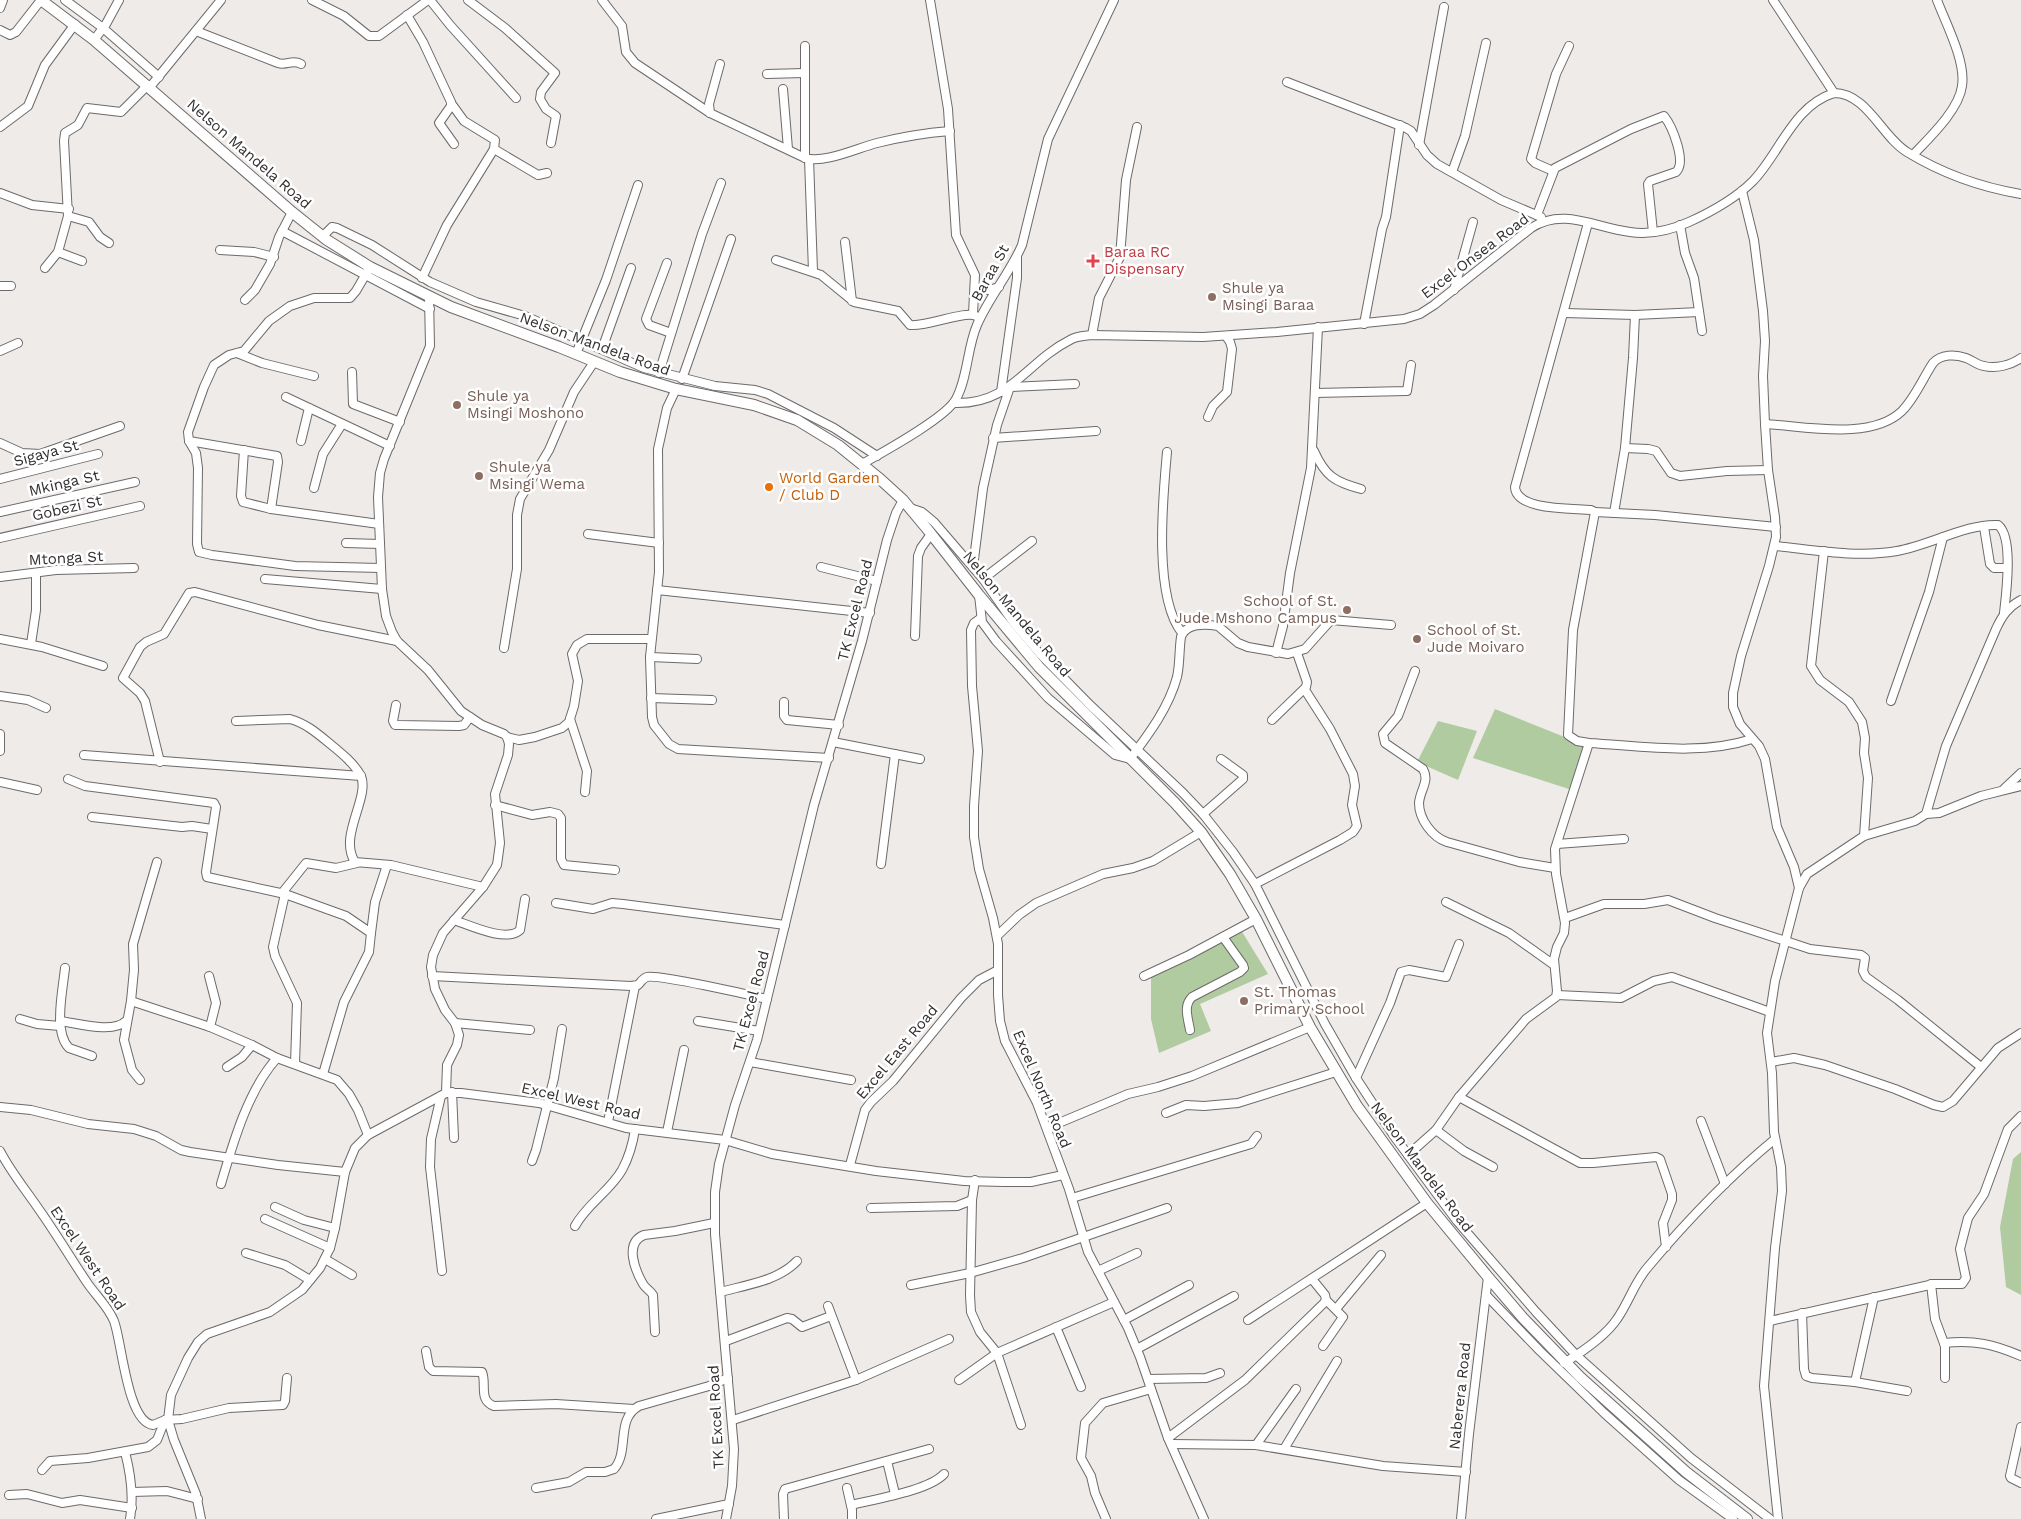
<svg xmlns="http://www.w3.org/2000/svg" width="2021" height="1519" font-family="'Work Sans',sans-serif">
  <rect width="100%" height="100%" fill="#efebe9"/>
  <g fill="#b1cba0">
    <polygon points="1495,709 1587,746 1575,791 1473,758"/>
    <polygon points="1438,721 1477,731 1458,780 1417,762"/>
    <polygon points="1241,930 1268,974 1200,1004 1211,1031 1159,1053 1151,1019 1151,977"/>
    <polygon points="2021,1152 2021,1295 2006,1287 2000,1227 2013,1159"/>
  </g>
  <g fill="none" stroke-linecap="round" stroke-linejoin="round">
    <defs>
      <g id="minor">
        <polyline points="65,0 103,28 159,77"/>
        <polyline points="312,0 344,16 369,36 379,36 428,0"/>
        <polyline points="430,0 450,25 516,98"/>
        <polyline points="468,0 505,28 555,73 541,92 540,99 546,109 556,116 551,143"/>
        <path d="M602,0L622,26L626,52L635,63L710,113L805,158C824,164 857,148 877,143C901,137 925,133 950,131"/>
        <polyline points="930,0 948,109 956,235 975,275 973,314"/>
        <polyline points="1773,0 1834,93"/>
        <polyline points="0,8 3,0"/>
        <polyline points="407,15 423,42 451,102 451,106 439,123 454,144"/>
        <polyline points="0,30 10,35 16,32 41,0"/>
        <path d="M196,31L278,63C287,66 292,59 301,64"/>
        <polyline points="94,40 106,24 119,0"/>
        <polyline points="805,46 805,158"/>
        <polyline points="767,74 804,73"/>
        <polyline points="1287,82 1406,128 1411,131 1427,155 1437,164 1501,200 1541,217"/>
        <polyline points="150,87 221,0"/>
        <polyline points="783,89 788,149"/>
        <polyline points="710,113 709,104 720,64"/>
        <polyline points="0,127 28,106 45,65 75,24"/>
        <polyline points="1419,145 1444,7"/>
        <polyline points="494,149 538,175 547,173"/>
        <path d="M1913,155C1929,138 1959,110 1962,86C1966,61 1946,24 1937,0"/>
        <polyline points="809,159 813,271"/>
        <polyline points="1553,171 1535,163 1531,159 1556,74 1569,46"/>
        <polyline points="1452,172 1465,136 1486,43"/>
        <polyline points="1742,191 1754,240 1763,311 1765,341 1763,376 1765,424 1768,470 1775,517 1776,537 1769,566 1741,656 1733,693 1733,707 1740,724 1759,746 1765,759 1777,827 1794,867 1799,888"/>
        <polyline points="0,193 32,205 69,209"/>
        <path d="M1537,215L1555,168L1631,129L1664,116C1672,126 1687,162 1676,172L1650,181L1648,184L1653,232"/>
        <polyline points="68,216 89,222 100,237 109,243"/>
        <path d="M1588,223L1515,487C1516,511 1574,508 1591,510L1595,512L1573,630L1568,735L1577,741L1589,743C1642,746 1700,756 1752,739"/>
        <polyline points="1680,225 1685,253 1694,278 1702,331"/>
        <polyline points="282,231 430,309"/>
        <polyline points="323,236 332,227 337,228 372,245 430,282 476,302 525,316 644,368 715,386 755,390 768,394 834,428 877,456"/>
        <polyline points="845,242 852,301"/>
        <polyline points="220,250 254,252 274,257"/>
        <polyline points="58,252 82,261"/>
        <path d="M776,260L821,275L854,302L898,311L910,325C928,327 965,310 976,316"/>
        <polyline points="667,263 646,319 649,325 671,333"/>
        <polyline points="370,267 356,291 350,298 314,298 290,306 269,321 244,351 229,355 214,365 204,387 188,432 189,441 196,453 198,468 197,544 199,552 212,555 295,566 381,568"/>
        <polyline points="45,268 58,252 68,216 64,141 65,133 78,125 87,108 121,112 148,85"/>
        <polyline points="422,278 447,225 494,149 495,140 464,121 451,103"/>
        <polyline points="0,286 11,286"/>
        <polyline points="975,288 989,290 999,287"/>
        <polyline points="1454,290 1473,222"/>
        <polyline points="429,297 430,346 384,459 380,473 378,497 382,589 386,616 392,632 397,641 428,670 461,711 482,725 504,734 507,737 509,744 508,755 495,794 500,843 497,865 483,887 443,933 433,955 431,967 435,989 445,1010 455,1023 459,1035 457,1045 447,1065 446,1093"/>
        <polyline points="245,300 255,290 270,264 279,237 292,212"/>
        <polyline points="1565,313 1635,315 1699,312"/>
        <polyline points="1364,324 1382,229 1386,217 1400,125"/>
        <polyline points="1092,335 1099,298 1120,257 1126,180 1137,127"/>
        <polyline points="602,349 631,268"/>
        <polyline points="0,351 18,343"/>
        <polyline points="237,353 262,363 314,376"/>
        <polyline points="576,354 606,280 638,185"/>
        <polyline points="352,372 353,404 400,422"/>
        <polyline points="659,373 702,234 721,183"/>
        <polyline points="682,379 731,239"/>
        <polyline points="676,389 667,408 658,449 659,572 650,657 652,717 654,725 669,744 678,749 829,758"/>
        <polyline points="1001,392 1017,278 1017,258"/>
        <polyline points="1315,393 1407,391 1411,365"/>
        <polyline points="286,397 390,446"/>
        <path d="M954,403C1011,405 1026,362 1070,340C1076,336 1085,336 1092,335L1203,337L1277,332L1404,319L1420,314L1434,305L1531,228C1564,207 1595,228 1630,232C1650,235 1671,230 1689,222C1711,212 1736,198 1753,181C1780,153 1793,106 1834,93C1867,93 1882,137 1907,152C1943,174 1979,187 2021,194"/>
        <polyline points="1208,417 1213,406 1227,392 1232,349 1230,342 1226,336"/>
        <path d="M1765,424C1804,426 1871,441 1902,411C1915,398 1923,378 1933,363C1941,354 1955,354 1966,358C1972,360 1977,365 1984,366C1996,369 2011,365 2021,358"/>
        <polyline points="993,438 1096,431"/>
        <polyline points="189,441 277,456 278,462 271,509"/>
        <polyline points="301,441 309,408"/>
        <polyline points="0,443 22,453 40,454 120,426"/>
        <polyline points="1625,448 1648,449 1656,451 1671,473 1680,476 1727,471 1768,470"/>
        <polyline points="244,450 241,496 243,502 271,509 379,524"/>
        <path d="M1314,451C1325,476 1335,482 1361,489"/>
        <path d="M1167,452C1163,497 1153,597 1182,633"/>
        <path d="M862,464C883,452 946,418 956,399C968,377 967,348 977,325C989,297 1010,273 1022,245L1048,139L1114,0"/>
        <polyline points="0,479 98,454"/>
        <polyline points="314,488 323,454 342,424"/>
        <polyline points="910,508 922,512 934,522 983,579 1013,622 1040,654 1090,705 1183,793 1203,814 1233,852 1255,884 1325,1024 1356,1078 1394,1136 1457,1221 1536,1312 1576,1355 1691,1458 1770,1519"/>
        <polyline points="0,512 135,482"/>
        <polyline points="1595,512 1655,515 1776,527"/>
        <polyline points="1614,513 1625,448 1633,358 1635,315"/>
        <polyline points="1984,527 1990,564 1994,568 2007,568"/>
        <polyline points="588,534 659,543"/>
        <polyline points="0,538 140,506"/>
        <polyline points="346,543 380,544"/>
        <path d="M1775,546C1815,550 1856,558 1897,551C1928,546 1968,523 1998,525C2014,537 2006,595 2004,613"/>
        <polyline points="1824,551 1811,666 1820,680 1849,702 1862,722 1865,738 1864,753 1868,778 1864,836"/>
        <polyline points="821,567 877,581"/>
        <polyline points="973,567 983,488 997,425 1010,387 1075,384"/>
        <polyline points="0,577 56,570 134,568"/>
        <polyline points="265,579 382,589"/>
        <polyline points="983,579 1032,541"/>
        <polyline points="657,590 870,613"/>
        <path d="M979,595L982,622L996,641L1048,698L1115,755L1130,759C1149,734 1169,707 1177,677C1180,664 1179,650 1181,637C1186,623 1205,624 1218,626L1238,643L1248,647L1288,654L1305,649L1331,620L1391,625"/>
        <polyline points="981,618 974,623 971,630 972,686 978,751 974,806 974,837 979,869 993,918 998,944 998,995 1000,1021 1005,1041 1037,1103 1069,1189 1088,1252 1128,1328 1140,1357 1168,1438 1204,1519"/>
        <polyline points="915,636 918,556 921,548 931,534"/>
        <polyline points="0,639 42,647 103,666"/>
        <polyline points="31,644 36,610 36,573"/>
        <polyline points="504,648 517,569 517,515 520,499 549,450 574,392 594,362"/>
        <polyline points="1276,653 1283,626 1290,573 1311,468 1318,327"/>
        <polyline points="650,657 697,659"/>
        <path d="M1415,671L1398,716L1383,734L1385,743L1423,769C1430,781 1420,790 1419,803C1419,819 1432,837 1447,842L1519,862L1555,868"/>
        <polyline points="0,696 28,700 46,708"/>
        <polyline points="651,698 712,700"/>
        <polyline points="1891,701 1929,592 1943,537"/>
        <polyline points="784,702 784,716 787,720 839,725"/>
        <polyline points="396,705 393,721 395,725 398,725 459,726 464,725 470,717"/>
        <polyline points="570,719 587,771 585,792"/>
        <polyline points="1272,720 1306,687 1307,682 1297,653"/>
        <path d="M236,721L290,719C305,723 317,733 329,743C340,752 354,763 361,776C370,798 338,836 355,862L391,865L483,887"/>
        <polyline points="0,734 0,751"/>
        <polyline points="507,737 519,740 535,737 562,728 569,722 574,706 578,681 572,654 577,645 587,639 651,639"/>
        <polyline points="833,742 920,759"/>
        <polyline points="84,755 361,776"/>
        <polyline points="160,762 145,701 140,693 123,678 140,647 146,642 164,634 189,593 195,592 318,625 397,641"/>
        <polyline points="68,779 85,786 214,803 216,807 206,872 207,877 285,894 346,916 371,933 369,952 344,1002 323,1074"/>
        <polyline points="0,782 37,790"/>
        <polyline points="2004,789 2021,773"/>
        <polyline points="495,805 532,815 550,812 558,814 561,818 561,859 564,865 615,870"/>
        <polyline points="1203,814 1243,779 1243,775 1221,759"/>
        <polyline points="1926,814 1939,813 1981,796 2021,786"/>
        <polyline points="92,817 182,827 192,826 212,829"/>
        <polyline points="1557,844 1624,839"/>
        <polyline points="881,864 895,754"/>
        <polyline points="1255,884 1340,840 1353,832 1357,826 1352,805 1355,786 1353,774 1330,729 1305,690"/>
        <polyline points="282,893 306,863 336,868 357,863"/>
        <polyline points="285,894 273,947 275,956 297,1003 295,1064"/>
        <polyline points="1446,902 1509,933 1554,965"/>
        <polyline points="556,903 593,909 612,903 623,904 785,925"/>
        <polyline points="1565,918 1604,904 1644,904 1668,900 1715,918 1810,949 1861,955 1865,958 1863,971 1866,977 1898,1000 1981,1067"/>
        <path d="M454,920C469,925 507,943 520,930L525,899"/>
        <polyline points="371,933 375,902 387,865"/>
        <polyline points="997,936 1019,915 1036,903 1103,874 1133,868 1153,861 1201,832"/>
        <path d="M65,968C63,989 53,1032 69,1048L92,1056"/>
        <polyline points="209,976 216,1003 210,1027"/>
        <path d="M432,976L631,986L638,985C641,982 643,978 647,977C658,974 750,995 767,999"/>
        <polyline points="1144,976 1189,955 1256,919"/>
        <polyline points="1557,995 1621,998 1654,981 1672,977 1770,1012"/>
        <polyline points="131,1001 210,1027 252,1045 277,1058 337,1080 349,1094 358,1110 368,1135"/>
        <polyline points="20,1019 37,1024 60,1026"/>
        <path d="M60,1021C77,1023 113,1034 126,1021"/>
        <polyline points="698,1021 759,1031"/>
        <polyline points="455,1023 530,1030"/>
        <path d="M1190,1030C1188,1018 1183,1006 1192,997L1240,972L1244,968L1243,965L1223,937"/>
        <polyline points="750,1062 851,1080"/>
        <polyline points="1771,1062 1794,1058 1825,1065 1895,1089 1934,1105 1943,1107 1953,1101 1998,1048 2021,1033"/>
        <polyline points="227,1067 242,1057 252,1045"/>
        <polyline points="1356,1078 1390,1003 1401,972 1409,970 1446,977 1459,944"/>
        <polyline points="140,1080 132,1070 124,1040 131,1001 134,970 133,944 157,862"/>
        <polyline points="452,1092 454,1138"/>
        <polyline points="441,1096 431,1139 430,1167 442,1271"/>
        <polyline points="1459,1097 1580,1163 1593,1163 1656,1157 1660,1159 1672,1194 1672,1200 1663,1223 1666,1247"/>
        <polyline points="0,1107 31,1110 88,1124 134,1129 156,1136 181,1150 190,1152 278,1165 345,1172"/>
        <polyline points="1166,1113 1186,1105 1204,1106 1238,1103 1336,1072"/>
        <polyline points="1701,1121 1725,1184"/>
        <polyline points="608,1122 635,986"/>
        <polyline points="1047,1128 1128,1094 1158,1087 1192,1076 1310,1027"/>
        <polyline points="1436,1130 1464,1151 1493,1167"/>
        <polyline points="667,1132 684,1050"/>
        <path d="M0,1151C11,1172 25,1189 38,1208C55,1232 70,1257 86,1281C95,1295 108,1306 114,1321C122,1342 127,1422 153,1425L165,1420L182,1419L229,1408L283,1405L285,1401L287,1378"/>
        <polyline points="1408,1155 1436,1130 1459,1097 1526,1019 1556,997 1557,991 1554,959 1557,947 1564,933 1565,923 1556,874 1555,849 1589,743"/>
        <polyline points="532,1161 536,1150 554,1078 562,1029"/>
        <polyline points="850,1165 865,1110 871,1102 893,1081 961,998 979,980 998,970"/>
        <polyline points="975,1180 972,1200 970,1295 971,1312 980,1332 997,1353 1021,1425"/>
        <path d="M221,1184C233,1143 248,1090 277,1058"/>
        <polyline points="1072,1198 1251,1144 1257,1136"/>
        <polyline points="275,1207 304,1220 335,1228"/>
        <polyline points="871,1208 957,1206 972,1200"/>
        <polyline points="265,1219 330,1248"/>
        <path d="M575,1226C587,1204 610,1191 622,1170C629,1157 633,1143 635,1129"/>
        <polyline points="246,1253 285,1265 310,1280"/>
        <polyline points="325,1259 352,1275"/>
        <polyline points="1098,1271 1137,1253"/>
        <polyline points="1931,1284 1935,1319 1945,1346 1945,1378"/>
        <polyline points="911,1285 970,1273 1023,1258 1167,1208"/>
        <path d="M720,1292C746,1285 778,1281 797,1261"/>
        <polyline points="1486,1295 1540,1351 1604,1413 1679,1480 1733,1519"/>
        <polyline points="828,1306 856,1380"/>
        <polyline points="1336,1309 1381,1255"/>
        <polyline points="1802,1313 1804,1369 1806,1376 1812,1378 1855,1382 1907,1391"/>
        <polyline points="1124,1320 1189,1285"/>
        <polyline points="1248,1320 1427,1203"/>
        <polyline points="1770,1321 1934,1284 1962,1284 1966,1278 1960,1249 1968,1218 1984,1194 2008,1129 2021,1116"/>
        <polyline points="1056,1327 1081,1387"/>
        <path d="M655,1332L653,1295C650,1290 646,1289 643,1284C635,1270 624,1243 644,1235L675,1231L714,1223"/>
        <polyline points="726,1341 787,1318 792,1319 802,1327 831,1316"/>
        <path d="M1944,1343C1975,1340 1993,1344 2021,1356"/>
        <polyline points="1323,1346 1343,1317 1326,1300"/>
        <polyline points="1137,1349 1234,1296"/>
        <path d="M426,1351L429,1367L433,1371L482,1372C487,1384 478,1400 494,1406L556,1404L634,1409"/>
        <path d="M1564,1363C1582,1352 1605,1337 1617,1319C1629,1302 1634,1283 1648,1267C1685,1223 1730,1176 1775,1139"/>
        <polyline points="1148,1379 1206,1378 1220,1373"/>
        <polyline points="959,1380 997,1353 1114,1302"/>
        <polyline points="1855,1382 1874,1297"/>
        <polyline points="733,1420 856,1380 949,1339"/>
        <polyline points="2021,1427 2010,1476 2011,1478 2021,1483"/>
        <polyline points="1168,1438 1245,1380 1324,1303 1326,1300 1325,1295 1312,1279"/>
        <polyline points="1171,1444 1256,1445 1383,1466 1466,1472"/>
        <polyline points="1256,1445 1296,1389"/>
        <polyline points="1284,1449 1337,1361"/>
        <path d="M125,1452C131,1475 134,1496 130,1519"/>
        <polyline points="887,1461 895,1494"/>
        <polyline points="42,1470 50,1461 88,1458 148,1447 157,1440 165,1420"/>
        <path d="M536,1488L569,1482L586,1472H605L614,1469C630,1451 615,1419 639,1406L709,1386L728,1378"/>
        <polyline points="847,1488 852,1510 852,1519"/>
        <polyline points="132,1492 167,1491 198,1499"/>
        <polyline points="9,1495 27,1494 62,1503 80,1500 132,1508"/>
        <path d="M851,1505C875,1499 928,1491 944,1474"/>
        <polyline points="201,1519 196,1494 174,1440 168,1420 171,1395 188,1358 198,1342 207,1334 270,1312 302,1290 320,1268 330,1248 335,1228 345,1172 355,1148 368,1135 446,1093 461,1093 539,1103 626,1128 725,1140 772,1154 876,1171 964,1181 1004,1182 1031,1182 1063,1175"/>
        <polyline points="656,1519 729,1504"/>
        <polyline points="726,1519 732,1486 734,1449 715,1234 715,1192 719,1164 735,1105 757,1040 814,805 862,641 887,540 896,513 903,500"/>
        <polyline points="784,1519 783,1494 785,1489 929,1449"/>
        <polyline points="1106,1519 1095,1493 1091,1476 1081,1458 1085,1423 1103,1403 1151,1389"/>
        <polyline points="1461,1519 1469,1434 1488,1277"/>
        <path d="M1778,1519L1764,1386L1775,1248L1782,1191L1781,1167L1774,1132L1772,1073L1767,1033L1775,981L1799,888L1807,874L1864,836L1915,821L1926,814L1946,746L1996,629C2002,616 2008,607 2021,600"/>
      </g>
      <polyline id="major" points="41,0 94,40 292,212 327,240 370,267 451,307 559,347 620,372 676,389 754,405 797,420 838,445 880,479 903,500 928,530 979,595 1039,667 1175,803 1201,832 1230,874 1256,919 1310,1027 1357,1106 1427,1203 1488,1277 1523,1318 1580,1377 1686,1472 1747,1519"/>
    </defs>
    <use href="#minor" stroke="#6d6a69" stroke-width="10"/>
    <use href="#major" stroke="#6d6a69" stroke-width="12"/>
    <use href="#minor" stroke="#fff" stroke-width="8"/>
    <use href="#major" stroke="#fff" stroke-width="10"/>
  </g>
  <path fill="#e0444e" stroke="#fff" stroke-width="2" d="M1090.5 253.5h5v5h5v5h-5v5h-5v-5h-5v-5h5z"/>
  <g fill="#8d6e63" stroke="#fff" stroke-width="2">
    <circle cx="1212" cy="297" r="5"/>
    <circle cx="457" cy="405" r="5"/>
    <circle cx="479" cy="476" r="5"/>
    <circle cx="1347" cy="610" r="5"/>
    <circle cx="1417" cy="639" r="5"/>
    <circle cx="1244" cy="1001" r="5"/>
  </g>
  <circle fill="#e8710a" stroke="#fff" stroke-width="2" cx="769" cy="487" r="5"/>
  <g text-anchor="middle" stroke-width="5" stroke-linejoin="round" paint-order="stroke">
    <g font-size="15" fill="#312f2f" stroke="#fff">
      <text transform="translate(249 154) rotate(41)" y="5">Nelson Mandela Road</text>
      <text transform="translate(1475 256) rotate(-37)" y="5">Excel Onsea Road</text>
      <text transform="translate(990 273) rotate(-61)" y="5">Baraa St</text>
      <text transform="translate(595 344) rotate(20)" y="5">Nelson Mandela Road</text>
      <text transform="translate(46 453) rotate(-15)" y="5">Sigaya St</text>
      <text transform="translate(64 483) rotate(-13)" y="5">Mkinga St</text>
      <text transform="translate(67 508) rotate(-13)" y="5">Gobezi St</text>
      <text transform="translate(66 558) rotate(-3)" y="5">Mtonga St</text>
      <text transform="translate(855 610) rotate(-76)" y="5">TK Excel Road</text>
      <text transform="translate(1017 614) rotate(50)" y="5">Nelson Mandela Road</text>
      <text transform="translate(751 1001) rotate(-75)" y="5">TK Excel Road</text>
      <text transform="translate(897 1052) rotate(-50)" y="5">Excel East Road</text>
      <text transform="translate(1042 1089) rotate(67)" y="5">Excel North Road</text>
      <text transform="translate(581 1101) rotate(13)" y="5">Excel West Road</text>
      <text transform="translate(1422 1167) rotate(53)" y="5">Nelson Mandela Road</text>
      <text transform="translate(88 1258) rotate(56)" y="5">Excel West Road</text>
      <text transform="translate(1460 1396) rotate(-84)" y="5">Naberera Road</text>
      <text transform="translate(716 1417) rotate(-93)" y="5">TK Excel Road</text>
    </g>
    <g font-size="15" fill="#be3a42" stroke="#fff" text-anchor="start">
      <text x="1104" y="257">Baraa RC<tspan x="1104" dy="17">Dispensary</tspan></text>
    </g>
    <g font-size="15" fill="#785e54" stroke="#fff" text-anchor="start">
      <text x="1222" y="293">Shule ya<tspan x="1222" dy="17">Msingi Baraa</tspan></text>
      <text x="467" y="401">Shule ya<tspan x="467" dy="17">Msingi Moshono</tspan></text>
      <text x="489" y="472">Shule ya<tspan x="489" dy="17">Msingi Wema</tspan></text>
      <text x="1337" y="606" text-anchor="end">School of St.<tspan x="1337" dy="17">Jude Mshono Campus</tspan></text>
      <text x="1427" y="635">School of St.<tspan x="1427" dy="17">Jude Moivaro</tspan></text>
      <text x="1254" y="997">St. Thomas<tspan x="1254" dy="17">Primary School</tspan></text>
    </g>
    <g font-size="15" fill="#c56008" stroke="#fff" text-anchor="start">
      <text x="779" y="483">World Garden<tspan x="779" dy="17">/ Club D</tspan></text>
    </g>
  </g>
</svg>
